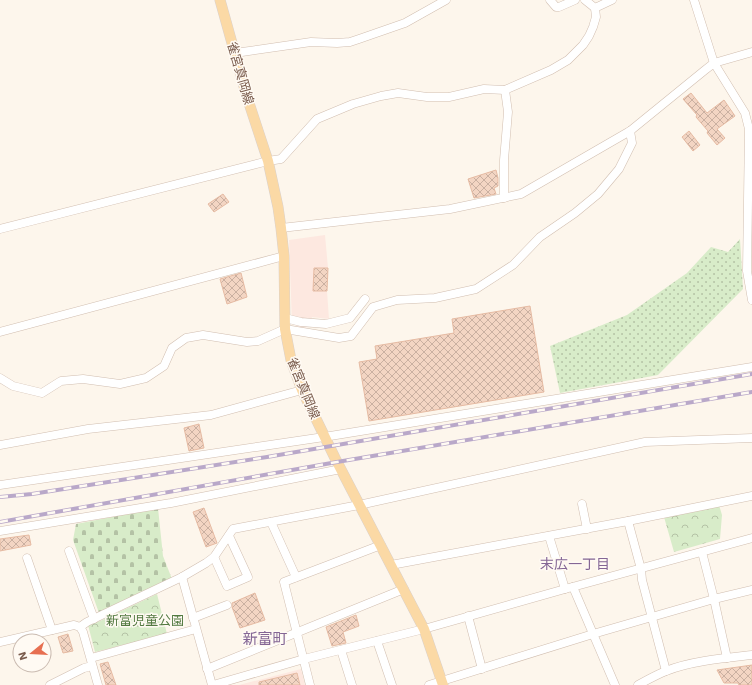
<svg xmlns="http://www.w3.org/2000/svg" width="752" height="685" font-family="'Work Sans','Noto Sans JP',sans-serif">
  <defs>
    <pattern id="grass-dots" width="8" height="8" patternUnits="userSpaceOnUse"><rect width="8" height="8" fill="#d8ecc9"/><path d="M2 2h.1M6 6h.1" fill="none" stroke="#b4c2a5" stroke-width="1.8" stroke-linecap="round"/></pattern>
    <pattern id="forest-crowns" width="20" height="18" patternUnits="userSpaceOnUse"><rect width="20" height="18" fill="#d8ecc9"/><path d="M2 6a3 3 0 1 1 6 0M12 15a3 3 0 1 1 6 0" fill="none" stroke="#b4c2a5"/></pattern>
    <pattern id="cemetery-stones" width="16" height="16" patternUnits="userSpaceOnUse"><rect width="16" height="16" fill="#d8ecc9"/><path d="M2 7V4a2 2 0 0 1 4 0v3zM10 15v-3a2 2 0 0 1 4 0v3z" fill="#b4c2a5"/></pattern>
    <pattern id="building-cross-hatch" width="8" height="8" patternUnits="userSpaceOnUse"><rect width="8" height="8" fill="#f3d5c3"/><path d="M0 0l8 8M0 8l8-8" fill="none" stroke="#cab0a1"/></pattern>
  </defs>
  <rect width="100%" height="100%" fill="#fdf6ec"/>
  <g fill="#fde8e0">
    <polygon points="325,235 328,268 327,291 329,319 312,317 309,327 302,328 292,324 289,240"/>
    <polygon points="301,669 305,685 239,685"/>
  </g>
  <polygon fill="url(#grass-dots)" points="740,239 743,289 658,375 560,393 550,346 627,315 687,273 711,247 728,252"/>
  <g fill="url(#forest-crowns)">
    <polygon points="719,505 722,515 720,539 674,552 664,517"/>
    <polygon points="157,594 167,634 95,652 88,625 100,621"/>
  </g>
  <polygon fill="url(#cemetery-stones)" points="158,508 163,556 172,579 99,613 73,540 76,524"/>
  <g fill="url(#building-cross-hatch)" stroke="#e6bba3">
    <polygon points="691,93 707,113 724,100 735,116 717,129 725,138 717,145 707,133 708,131 696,117 697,115 683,99"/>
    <polygon points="689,131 700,145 693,151 682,137"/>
    <polygon points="496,170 498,178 498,186 494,188 496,194 474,198 468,179"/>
    <polygon points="223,194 229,202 214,212 208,204"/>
    <polygon points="314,268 328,268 327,291 313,291"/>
    <polygon points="241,273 247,297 227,304 220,279"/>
    <polygon points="530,306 544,392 369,421 359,362 377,359 375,346 454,333 452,319"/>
    <polygon points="199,424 204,448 189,451 184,428"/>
    <polygon points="204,508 217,543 206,547 193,512"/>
    <polygon points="29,535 31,545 0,551 0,539"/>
    <polygon points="255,593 265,620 240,628 232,607 232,603"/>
    <polygon points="356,615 359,626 343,632 346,643 332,646 326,627"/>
    <polygon points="68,634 73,651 63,653 58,637"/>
    <polygon points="108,662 116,685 106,685 100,664"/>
    <polygon points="752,665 752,685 739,685 738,683 724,683 717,670"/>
    <polygon points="297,673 300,685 259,685 259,682"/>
  </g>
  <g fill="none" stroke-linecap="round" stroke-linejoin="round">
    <defs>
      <g id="minor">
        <polyline points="550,0 556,7 559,7 575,0"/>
        <polyline points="585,0 595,8"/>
        <polyline points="694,0 714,63 745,113 749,129 747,271 752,300"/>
        <polyline points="235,53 311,42 337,43 350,42 359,39 405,23 446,0"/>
        <polyline points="504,198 504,160 508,112 505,90"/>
        <polyline points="281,228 450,209 521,194 630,131 705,70 714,63 752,52"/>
        <polyline points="0,229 268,161 281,159 317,119 353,104 381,96 398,93 427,97 449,97 484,89 505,90 551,70 568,60 583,45 589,36 593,27 596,17 595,8 612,0"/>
        <polyline points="285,318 301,322 326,324 350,318 365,299"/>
        <polyline points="0,332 284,256"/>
        <polyline points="0,378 13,386 42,393 61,381 83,379 120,384 146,378 164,366 172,348 186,338 203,335 247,342 258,341 285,329 339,338 351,336 373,307 397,300 435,298 476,289 513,265 540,237 575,213 598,194 619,169 632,143 630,131"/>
        <polyline points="0,445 88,429 211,415 302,390"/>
        <polyline points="0,485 324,437 752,367"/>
        <polyline points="582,504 587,529"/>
        <polyline points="628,521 641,569 642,580 666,671"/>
        <polyline points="271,522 296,577"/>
        <polyline points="0,531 171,503 341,469"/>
        <polyline points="549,536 565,589"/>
        <polyline points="69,551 94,619"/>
        <polyline points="702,552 714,599 727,658"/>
        <polyline points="214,557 227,586 248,577 229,536"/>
        <polyline points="27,558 52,630"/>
        <polyline points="391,565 628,521 752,496"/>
        <polyline points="182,577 212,685"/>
        <polyline points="573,587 615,685"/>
        <polyline points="468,616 482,669"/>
        <polyline points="193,618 227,605"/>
        <polyline points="80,627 87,622 182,577 206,563 214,557 233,529 359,505 645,442 752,438"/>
        <polyline points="377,641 392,685"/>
        <polyline points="0,642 74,625 80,627 83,632 98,685"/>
        <polyline points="341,650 352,685"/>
        <polyline points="91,658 196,629"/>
        <polyline points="207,669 404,589"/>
        <polyline points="50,685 84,668 92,666"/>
        <polyline points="213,685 304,659 424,629 565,589 752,538"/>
        <polyline points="310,685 284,582 381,545"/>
        <polyline points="429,685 593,634 714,599 752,590"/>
        <path d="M638,685C647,680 656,675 666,671C691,661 725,658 752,655"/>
      </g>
      <polyline id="major" points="220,0 247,97 268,161 278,207 281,228 284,256 285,329 291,360 302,390 335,458 424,629 443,685"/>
    </defs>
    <use href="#minor" stroke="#d1beb0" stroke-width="9"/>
    <use href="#major" stroke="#dad1cd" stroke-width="11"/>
    <use href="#minor" stroke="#fff" stroke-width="8"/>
    <use href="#major" stroke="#fbd9a5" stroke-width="10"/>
    <defs>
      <g id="rail">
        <polyline points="0,497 32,494 267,457 752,374"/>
        <polyline points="0,522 337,462 752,392"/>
      </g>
    </defs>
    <use href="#rail" stroke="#b9a8c9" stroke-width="4"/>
    <use href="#rail" stroke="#fffaf3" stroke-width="2.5" stroke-dasharray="8" stroke-linecap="butt"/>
  </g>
  <g text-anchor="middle" stroke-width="3" stroke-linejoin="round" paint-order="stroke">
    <g font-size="13" fill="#7a5c4d" stroke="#fffaf3">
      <text transform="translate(241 73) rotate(74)" y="5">雀宮真岡線</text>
      <text transform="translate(304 388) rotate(68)" y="5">雀宮真岡線</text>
    </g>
    <g font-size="13" fill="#537a41" stroke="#fffaf3">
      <text x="145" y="625">新富児童公園</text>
    </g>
    <g font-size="14" fill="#846695" stroke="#fffaf3">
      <text x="575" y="569">末広一丁目</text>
    </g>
    <g font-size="15" fill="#846695" stroke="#fffaf3">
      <text x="265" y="644">新富町</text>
    </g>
  </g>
  <g transform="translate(32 653) rotate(252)"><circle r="19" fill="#fffaf3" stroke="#cabbb1"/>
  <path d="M0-3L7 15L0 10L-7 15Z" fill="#e76f51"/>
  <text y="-6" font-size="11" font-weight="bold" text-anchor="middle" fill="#7a5c4d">N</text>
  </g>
</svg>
